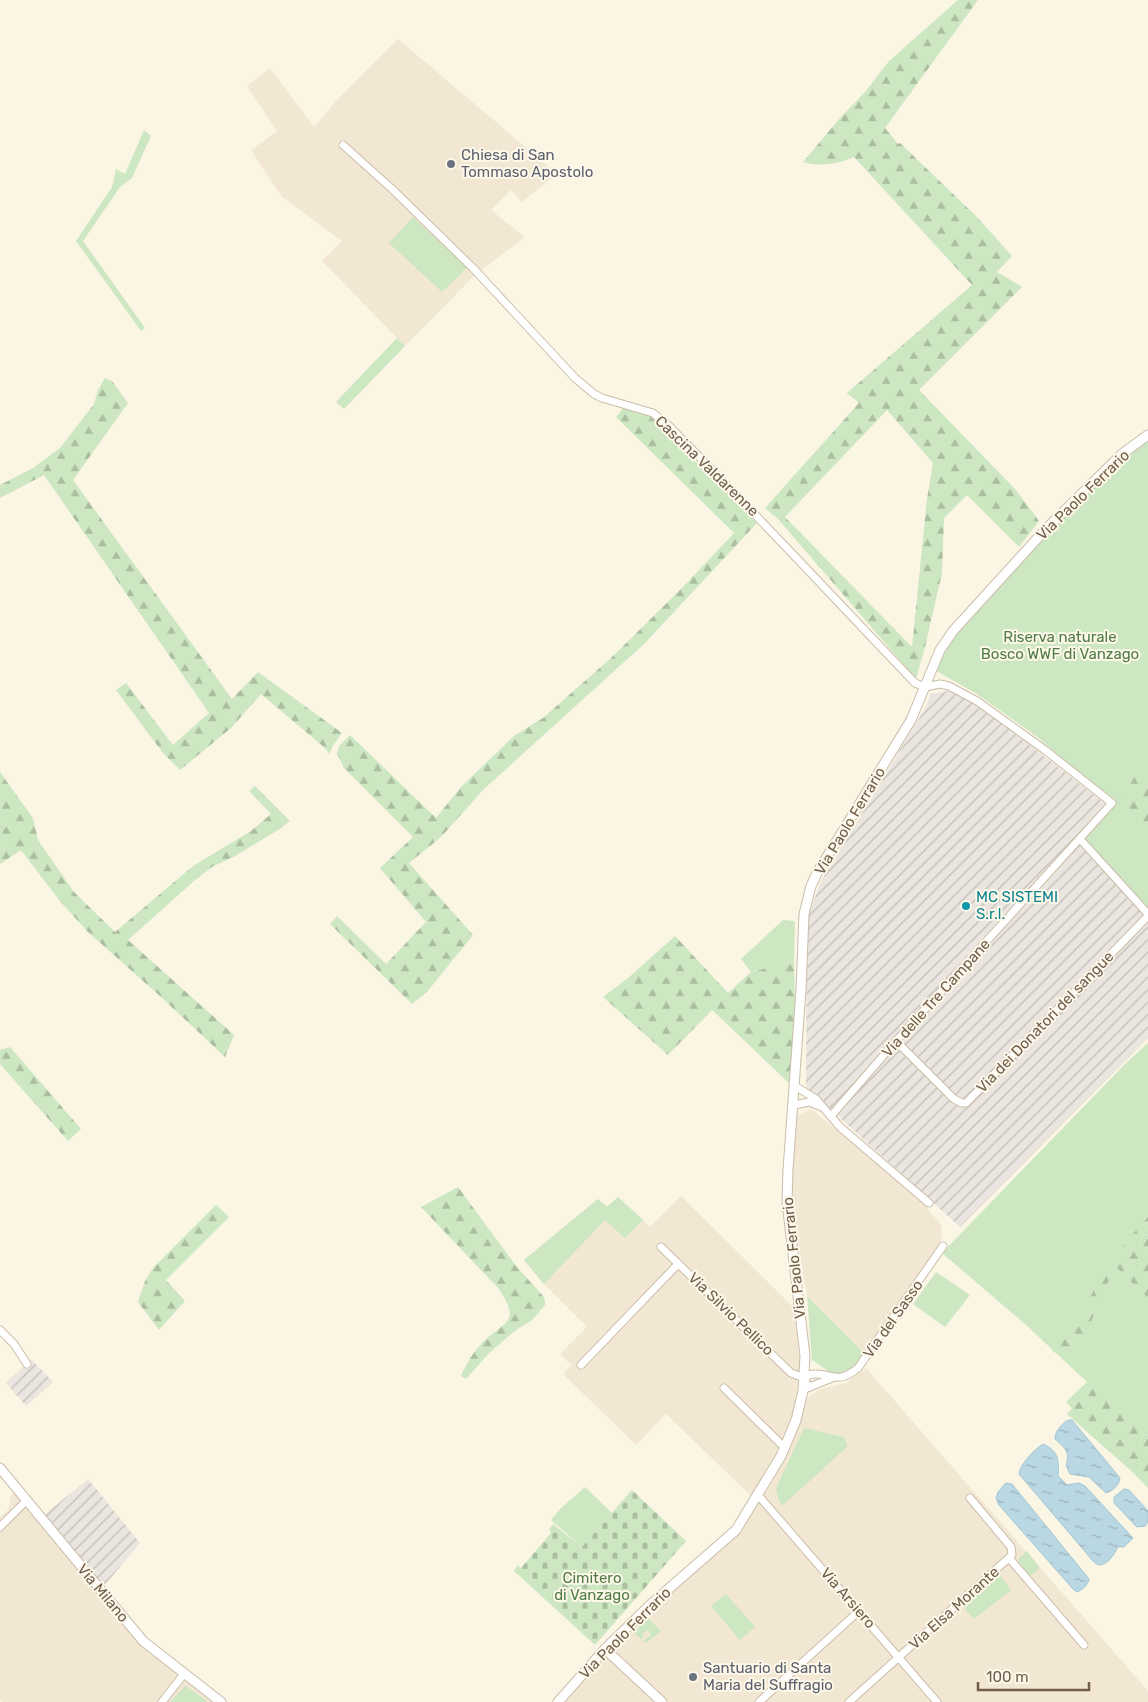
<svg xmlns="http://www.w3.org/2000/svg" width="1148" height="1702" font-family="Rubik,sans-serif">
  <defs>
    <pattern id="industrial-furrows" width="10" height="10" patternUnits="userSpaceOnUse" patternTransform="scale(1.25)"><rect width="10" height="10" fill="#eae5de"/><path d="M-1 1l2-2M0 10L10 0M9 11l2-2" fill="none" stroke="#c2bdb6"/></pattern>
    <pattern id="forest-firs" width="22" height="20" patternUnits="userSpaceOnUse" patternTransform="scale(1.25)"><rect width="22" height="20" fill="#cde7c3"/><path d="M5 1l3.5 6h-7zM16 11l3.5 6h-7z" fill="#abbea0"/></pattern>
    <pattern id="cemetery-stones" width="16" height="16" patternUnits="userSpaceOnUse" patternTransform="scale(1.25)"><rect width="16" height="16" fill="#cde7c3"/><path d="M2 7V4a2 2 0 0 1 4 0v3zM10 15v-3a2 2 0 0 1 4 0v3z" fill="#abbea0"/></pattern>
    <pattern id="water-ripples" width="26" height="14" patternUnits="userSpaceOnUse" patternTransform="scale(1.25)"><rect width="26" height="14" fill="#bad8e3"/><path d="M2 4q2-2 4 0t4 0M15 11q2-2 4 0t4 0" fill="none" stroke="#9cb2ba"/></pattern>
  </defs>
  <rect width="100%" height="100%" fill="#fbf5e4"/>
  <g fill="#f2e7d3">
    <polygon points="398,39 557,174 522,202 511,190 491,210 525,237 474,276 405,346 322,261 342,241 282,197 251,150 277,131 247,86 270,68 314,127 337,100"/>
    <polygon points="811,1109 927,1204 927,1208 941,1225 942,1237 940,1245 865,1354 807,1296 797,1240 790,1170 797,1116"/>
    <polygon points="681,1196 794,1308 800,1364 795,1404 791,1421 785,1437 753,1498 666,1414 636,1445 563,1374 571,1365 560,1354 587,1327 544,1284 524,1260 598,1199 607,1207 618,1197 650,1227"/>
    <polygon points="866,1368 1148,1691 1148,1702 561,1702 605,1652 652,1606 733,1537 807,1398 821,1389 846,1383"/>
    <polygon points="17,1490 141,1643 219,1702 3,1702 0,1700 0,1517 8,1510 11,1495"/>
  </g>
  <g fill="url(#industrial-furrows)">
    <polygon points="953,690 973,701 1103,802 1116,809 1148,908 1148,1038 960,1227 806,1087 807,921 820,883 924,710 931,694"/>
    <polygon points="31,1359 53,1382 26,1406 6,1383"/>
    <polygon points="88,1479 140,1543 102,1588 43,1516"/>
  </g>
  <g fill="#cde7c3">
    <polygon points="144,130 151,136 132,178 120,187 83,241 145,328 141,331 76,241 112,187 116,169 125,174"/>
    <polygon points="413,217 467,268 442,292 389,243"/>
    <polygon points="397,338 405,346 344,409 336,402"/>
    <polygon points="1148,435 1148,912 1081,839 1116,804 1036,736 977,694 931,668 939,650 1047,528"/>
    <polygon points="783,920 795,921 794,961 751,972 741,959"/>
    <polygon points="1148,1043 1148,1488 1066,1402 1087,1382 1025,1324 942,1253 1126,1063"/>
    <polygon points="618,1197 643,1220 625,1238 605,1220 544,1284 524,1260 598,1199 607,1207"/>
    <polygon points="936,1272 970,1295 945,1327 913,1304"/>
    <path d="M807,1296L865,1354C854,1367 850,1371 834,1375L812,1360Z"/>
    <polygon points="804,1428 844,1437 848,1446 782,1506 778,1498 776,1488"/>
    <polygon points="585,1487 612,1513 582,1547 551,1520 560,1509"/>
    <polygon points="1027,1551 1040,1568 1030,1576 1018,1562 1019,1558"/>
    <polygon points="1000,1575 1011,1590 974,1619 963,1607"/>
    <polygon points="726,1594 755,1627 740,1640 711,1606"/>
    <polygon points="648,1618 661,1631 646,1643 643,1641 651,1635 647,1630 642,1635 644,1636 641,1639 634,1633"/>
    <polygon points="185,1686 189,1688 208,1702 170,1702"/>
  </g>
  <g fill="url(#forest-firs)" fill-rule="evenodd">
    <path d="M958,0H978L885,128L898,144L900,143L977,217L1012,256L997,272L1022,287L919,390L1016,490L1039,521L1019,547L967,495L944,518L942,573L925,647L916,679L778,519L765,508L859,403L847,393L972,285L854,157C838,164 821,167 803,162L841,117L865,92L889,61ZM887,410L933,463L927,499L912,647L785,517Z"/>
    <polygon points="105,378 112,381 128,403 73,480 232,699 258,672 342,733 334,744 329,754 326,749 261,694 231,728 180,770 163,753 116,690 126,683 173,745 209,713 44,475 0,498 0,485 33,468 60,448 94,404 98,390"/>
    <polygon points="624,407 651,417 757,523 644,644 483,790 441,837 409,863 473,935 427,992 412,1004 330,924 337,916 386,964 426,922 380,868 413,837 344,768 337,753 340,745 350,735 436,818 461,787 514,736 543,718 611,658 681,589 734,533 616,417"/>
    <polygon points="1138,771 1148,779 1148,838 1116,809"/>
    <polygon points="0,772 33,818 38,840 74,892 115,932 193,866 251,831 271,814 249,791 255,786 290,821 278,830 235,856 212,867 195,880 128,940 234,1035 225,1057 161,997 88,932 59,900 21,850 0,864"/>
    <polygon points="675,936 728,993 751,972 794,961 795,1002 790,1084 712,1010 668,1055 603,997 628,978"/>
    <polygon points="10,1047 81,1129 68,1141 0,1064 0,1050"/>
    <path d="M458,1187L516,1266L543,1296L545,1301V1305L532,1320L516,1330L489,1353L466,1379L461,1376C467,1363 473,1352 483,1342C506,1320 521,1323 499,1289L421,1207Z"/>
    <polygon points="216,1205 229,1217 166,1280 185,1301 159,1330 138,1302 145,1281 153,1268"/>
    <polygon points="1148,1217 1148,1298 1115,1266 1087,1331 1062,1356 1052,1351 1079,1321 1086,1310 1096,1283 1110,1260"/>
    <polygon points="1095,1385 1148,1434 1148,1486 1067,1414"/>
  </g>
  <polygon fill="url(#cemetery-stones)" points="632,1490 686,1541 595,1645 514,1571 518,1565 521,1568 551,1533 549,1529 553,1524 582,1547"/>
  <g fill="url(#water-ripples)" stroke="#a1c6d4">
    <path d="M1069,1420H1072L1120,1478C1119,1485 1113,1491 1106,1493L1089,1477L1070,1474L1066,1465C1071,1452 1064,1447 1055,1439C1055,1431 1062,1423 1069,1420Z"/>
    <path d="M1043,1444C1059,1451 1059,1461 1058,1476L1067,1485L1079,1483L1085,1486L1133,1538L1124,1547H1118C1113,1556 1108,1565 1098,1565L1093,1561L1019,1474C1020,1464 1035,1449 1043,1444Z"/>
    <path d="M1006,1483L1012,1484L1089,1579C1088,1585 1082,1590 1077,1592L1073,1589L999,1505L996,1498L998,1492Z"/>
    <polygon points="1124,1489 1129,1490 1148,1511 1148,1522 1145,1526 1137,1527 1114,1503 1114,1497"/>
  </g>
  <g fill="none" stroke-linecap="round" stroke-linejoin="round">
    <defs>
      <g id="minor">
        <path d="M343,145L391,188L473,268L575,378L594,394L602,398L653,413L669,426C752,510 833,597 915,683L925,687L940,684L949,686L977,701L1045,750L1112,803L896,1041L831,1116"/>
        <polyline points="1080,839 1148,914"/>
        <polyline points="896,1041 954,1099 962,1103 966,1103 1148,916"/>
        <polyline points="795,1086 816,1099 840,1127 929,1203"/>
        <polyline points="794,1105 809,1102 822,1107"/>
        <polyline points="661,1247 791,1373 799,1376 804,1376"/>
        <polyline points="0,1330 14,1344 27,1364"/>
        <polyline points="581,1365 678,1264"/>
        <path d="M810,1387L804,1382L808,1375C831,1369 833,1388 858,1368L943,1246"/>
        <polyline points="724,1388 785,1448"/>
        <polyline points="807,1388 832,1378"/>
        <polyline points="758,1495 937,1702"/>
        <polyline points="0,1527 27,1500"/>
        <polyline points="1009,1558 1084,1645"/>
        <polyline points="162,1702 184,1674"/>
        <polyline points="759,1702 859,1611"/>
        <polyline points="849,1702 1012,1555 1011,1547 970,1498"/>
      </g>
      <g id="tertiary">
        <polyline points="0,1468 143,1641 221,1702"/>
        <polyline points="605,1649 662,1702"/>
        <polyline points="558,1702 605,1649 649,1606 736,1530 781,1456 796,1420 803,1391 805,1356 787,1202 788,1170 801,990 804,914 811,886 817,873 911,720 940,650 953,631 1045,530 1122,454 1148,435"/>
      </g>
    </defs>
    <use href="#minor" stroke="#cbbdab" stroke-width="9"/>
    <use href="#tertiary" stroke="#cbbdab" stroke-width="11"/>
    <use href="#minor" stroke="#fff" stroke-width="7"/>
    <use href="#tertiary" stroke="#fff" stroke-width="9"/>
  </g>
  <g fill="#6b7280" stroke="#fef8ea" stroke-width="2">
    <circle cx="451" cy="164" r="5"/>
    <circle cx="693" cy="1677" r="5"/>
  </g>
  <circle fill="#0f9aa8" stroke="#fef8ea" stroke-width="2" cx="966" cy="906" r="5"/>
  <g text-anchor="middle" stroke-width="4" stroke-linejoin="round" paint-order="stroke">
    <g font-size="15" fill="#5b616d" stroke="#fef8ea" text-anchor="start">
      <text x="461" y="160">Chiesa di San<tspan x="461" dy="17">Tommaso Apostolo</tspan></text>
      <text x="703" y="1673">Santuario di Santa<tspan x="703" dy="17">Maria del Suffragio</tspan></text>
    </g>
    <g font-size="15" fill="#715d4b" stroke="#fef8ea">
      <text transform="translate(707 466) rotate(44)" y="5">Cascina Valdarenne</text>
      <text transform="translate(1083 495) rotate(-44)" y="5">Via Paolo Ferrario</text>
      <text transform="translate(850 821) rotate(-59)" y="5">Via Paolo Ferrario</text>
      <text transform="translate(936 998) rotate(-48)" y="5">Via delle Tre Campane</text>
      <text transform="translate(1045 1022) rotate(-46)" y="5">Via dei Donatori del sangue</text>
      <text transform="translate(794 1258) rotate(-96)" y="5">Via Paolo Ferrario</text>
      <text transform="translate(731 1314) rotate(44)" y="5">Via Silvio Pellico</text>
      <text transform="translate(893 1319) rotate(-55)" y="5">Via del Sasso</text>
      <text transform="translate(103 1593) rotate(50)" y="5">Via Milano</text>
      <text transform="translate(848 1598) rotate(49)" y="5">Via Arsiero</text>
      <text transform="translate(954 1608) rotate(-42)" y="5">Via Elsa Morante</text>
      <text transform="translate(625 1633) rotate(-45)" y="5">Via Paolo Ferrario</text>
    </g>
    <g font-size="15" fill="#507c47" stroke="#fef8ea">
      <text x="1060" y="642">Riserva naturale<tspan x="1060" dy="17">Bosco WWF di Vanzago</tspan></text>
      <text x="592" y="1583">Cimitero<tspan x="592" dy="17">di Vanzago</tspan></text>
    </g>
    <g font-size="15" fill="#0d838f" stroke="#fef8ea" text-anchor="start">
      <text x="976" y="902">MC SISTEMI<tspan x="976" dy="17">S.r.l.</tspan></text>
    </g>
  </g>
  <path d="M978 1682v8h111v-8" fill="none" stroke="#715d4b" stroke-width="2.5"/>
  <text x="986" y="1682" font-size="15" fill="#715d4b" stroke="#fef8ea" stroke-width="4" paint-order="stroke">100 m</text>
</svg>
